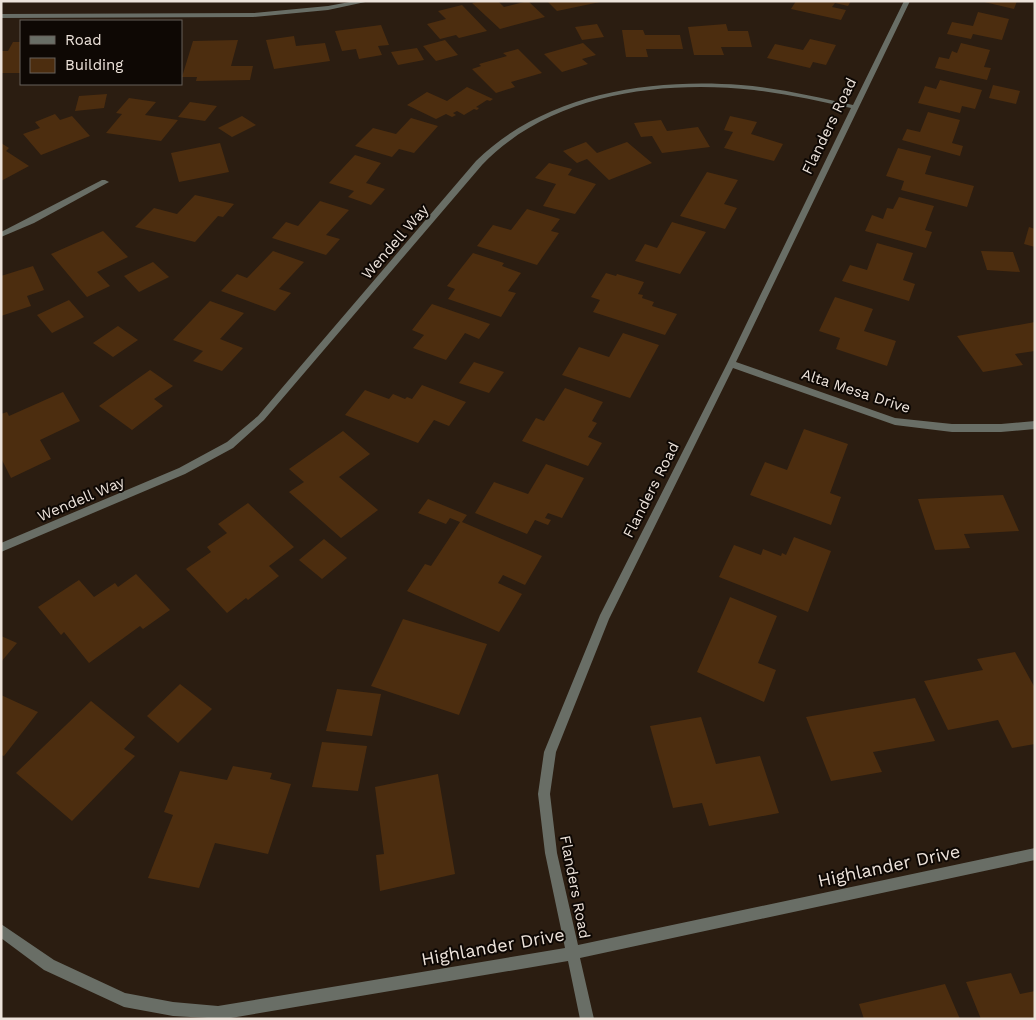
<svg xmlns="http://www.w3.org/2000/svg" width="1036" height="1020" font-family="'Work Sans',sans-serif">
  <rect width="100%" height="100%" fill="#2b1d11"/>
  <g fill="#4c2d0f">
    <polygon points="481,1 498,1 504,7 528,1 545,17 500,29 472,3"/>
    <polygon points="547,1 600,1 600,2 557,11"/>
    <polygon points="796,1 805,2 851,1 848,6 835,3 832,7 846,10 841,20 791,9"/>
    <polygon points="980,1 1017,1 1014,9"/>
    <polygon points="462,5 487,31 459,38 456,35 440,39 427,24 446,19 438,11"/>
    <polygon points="978,12 1009,19 1002,40 973,34 971,39 947,34 952,22 973,26"/>
    <polygon points="597,24 604,37 582,40 575,27"/>
    <polygon points="726,24 728,31 748,31 752,47 721,47 724,55 694,55 688,27"/>
    <polygon points="381,25 389,45 378,46 382,55 359,59 356,49 342,51 335,31"/>
    <polygon points="622,30 643,30 645,35 680,35 683,49 646,49 648,57 626,57"/>
    <polygon points="294,36 296,46 325,43 330,61 274,69 266,40"/>
    <polygon points="810,39 836,45 826,65 813,62 810,68 767,58 775,44 803,50"/>
    <polygon points="238,40 231,66 253,66 250,80 196,81 197,77 182,77 193,41"/>
    <polygon points="445,40 458,55 436,61 423,46"/>
    <polygon points="13,42 21,42 21,73 1,73 1,51 8,51"/>
    <polygon points="583,43 596,55 582,59 588,64 562,72 544,54"/>
    <polygon points="961,43 990,50 984,67 991,68 987,80 935,68 939,57 949,59 952,51 957,53"/>
    <polygon points="417,48 424,60 398,65 391,52"/>
    <polygon points="518,49 542,73 511,82 515,87 496,93 472,69 481,66 479,64 507,56 503,53"/>
    <polygon points="940,80 982,90 975,109 962,106 960,113 918,103 925,86 936,89"/>
    <polygon points="993,85 1020,91 1016,104 989,98"/>
    <polygon points="467,87 493,99 490,101 487,100 476,107 479,108 477,110 474,109 464,115 457,111 453,113 456,115 452,117 446,114 436,119 407,105 427,92 447,101"/>
    <polygon points="107,94 104,108 75,111 79,96"/>
    <polygon points="129,98 156,102 145,115 178,120 161,141 106,133 122,114 116,113"/>
    <polygon points="190,102 217,106 205,121 178,117"/>
    <polygon points="928,112 960,120 952,143 963,146 960,156 902,140 907,129 920,132"/>
    <polygon points="55,114 60,120 72,116 90,136 41,155 23,134 40,128 35,122"/>
    <polygon points="242,116 256,125 232,137 218,128"/>
    <polygon points="730,116 757,122 751,134 783,144 774,161 724,148 733,132 724,130"/>
    <polygon points="411,118 438,126 414,153 399,149 392,157 355,146 373,128 396,134"/>
    <polygon points="661,120 667,131 698,127 710,147 662,153 652,136 641,137 634,123"/>
    <polygon points="586,142 597,153 627,142 652,163 609,180 587,159 577,163 563,151"/>
    <polygon points="1,143 9,148 6,151 29,166 1,181"/>
    <polygon points="220,143 229,172 179,182 171,153"/>
    <polygon points="898,148 931,156 925,174 974,186 967,207 901,190 904,181 886,176"/>
    <polygon points="355,155 381,163 366,183 385,189 371,205 348,197 354,191 329,183"/>
    <polygon points="549,163 572,169 568,175 596,184 575,214 543,206 556,184 535,178"/>
    <polygon points="707,172 738,180 724,204 737,208 725,229 680,216"/>
    <polygon points="195,195 234,204 223,217 218,216 195,242 135,227 154,208 177,214"/>
    <polygon points="899,197 934,206 925,230 932,232 926,248 865,231 872,215 883,219 887,208 893,209"/>
    <polygon points="320,201 349,210 326,235 340,239 326,255 272,238 286,222 298,226"/>
    <polygon points="527,209 560,219 551,231 559,233 537,265 477,246 493,225 511,230"/>
    <polygon points="672,222 706,232 680,274 635,261 645,244 657,248"/>
    <polygon points="1029,227 1035,229 1035,247 1024,244"/>
    <polygon points="103,231 128,257 97,272 110,286 87,297 51,254"/>
    <polygon points="877,243 913,253 903,280 915,284 909,301 842,281 850,265 867,270"/>
    <polygon points="273,251 304,262 279,289 291,293 275,311 221,291 237,274 247,278"/>
    <polygon points="981,251 1013,252 1020,272 987,270"/>
    <polygon points="473,253 504,263 502,266 521,273 508,291 516,293 501,317 448,299 455,289 447,286"/>
    <polygon points="153,262 169,277 139,292 124,276"/>
    <polygon points="33,266 44,290 27,296 31,306 1,316 1,276"/>
    <polygon points="606,273 616,276 617,274 644,282 638,294 643,295 642,298 654,302 652,306 677,314 665,335 593,312 600,300 591,297"/>
    <polygon points="835,297 873,309 864,331 896,341 887,366 836,349 840,338 819,331"/>
    <polygon points="69,300 84,317 52,333 37,315"/>
    <polygon points="210,301 244,313 220,339 243,348 222,371 193,361 203,351 173,340"/>
    <polygon points="432,304 490,324 479,339 465,333 446,360 413,348 424,335 412,330"/>
    <polygon points="1035,322 1035,351 1015,354 1023,365 983,372 957,336"/>
    <polygon points="118,326 138,340 113,357 93,343"/>
    <polygon points="623,333 659,345 630,398 562,375 579,347 609,357"/>
    <polygon points="474,362 504,372 489,393 459,383"/>
    <polygon points="150,370 173,386 154,399 163,406 132,430 99,406"/>
    <polygon points="422,385 466,402 449,426 434,420 418,443 345,415 365,390 389,399 393,394 405,399 407,397 412,399"/>
    <polygon points="565,388 603,402 592,421 597,423 588,437 602,443 588,466 522,441 536,418 544,421"/>
    <polygon points="63,392 80,421 40,440 51,459 11,478 1,458 1,414 7,412 9,416"/>
    <polygon points="804,429 848,444 830,493 841,497 831,525 750,495 765,462 787,470"/>
    <polygon points="343,431 370,454 339,477 378,510 341,538 289,492 304,482 289,469"/>
    <polygon points="546,464 584,478 562,518 548,513 545,518 551,520 548,525 535,520 527,534 475,513 494,482 528,494"/>
    <polygon points="1003,495 1019,531 964,534 970,548 935,550 918,499"/>
    <polygon points="428,499 467,515 462,522 542,556 525,585 503,575 498,583 522,594 499,632 407,591 425,564 431,566 460,522 450,518 446,524 418,513"/>
    <polygon points="248,503 294,547 269,566 279,576 248,600 246,598 227,613 186,569 211,552 207,547 227,533 218,524"/>
    <polygon points="794,537 831,551 808,612 719,577 734,545 761,555 763,549 781,556 782,553 786,555"/>
    <polygon points="324,539 347,558 322,579 299,560"/>
    <polygon points="136,574 170,610 143,629 140,626 89,663 64,632 61,635 38,607 79,580 94,597 115,583 118,587"/>
    <polygon points="730,597 777,616 758,663 776,670 764,702 697,672"/>
    <polygon points="403,619 487,644 459,715 371,686"/>
    <polygon points="1,636 17,643 1,662"/>
    <polygon points="1015,652 1035,688 1035,744 1012,748 998,720 948,730 924,681 983,670 977,659"/>
    <polygon points="180,684 212,709 178,743 147,716"/>
    <polygon points="337,689 381,694 372,736 326,731"/>
    <polygon points="1,695 38,712 4,756 1,755"/>
    <polygon points="915,698 935,741 873,752 882,772 831,781 806,717"/>
    <polygon points="91,701 135,737 124,749 135,756 72,821 16,773"/>
    <polygon points="701,717 716,764 760,756 779,813 709,826 702,803 673,808 650,726"/>
    <polygon points="322,742 367,746 358,791 312,787"/>
    <polygon points="233,766 272,773 270,779 291,784 268,854 215,843 199,888 148,878 173,815 164,812 180,771 227,780"/>
    <polygon points="438,774 455,874 380,891 376,855 384,854 375,787"/>
    <polygon points="1011,973 1020,994 1035,991 1035,1019 981,1019 966,982"/>
    <polygon points="945,984 960,1019 864,1019 859,1004"/>
  </g>
  <g fill="none" stroke-linecap="round" stroke-linejoin="round">
    <g fill="#696e66" fill-rule="evenodd">
      <polygon points="355,1 370,1 328,10 253,17 1,18 1,14 253,13 328,6"/>
      <path d="M904,1H910L736,362L895,418L952,424H1001L1035,421V429L1001,432H952L895,425L733,368L609,619L556,752L550,794L557,853L578,945L1035,848V860L580,958L594,1019H580L568,961L225,1019L173,1016L124,1007L44,970L1,938V924L54,960L125,993L173,1002L218,1006L565,948L545,853L538,794L544,752L600,615L727,364L851,108C819,101 787,94 754,90C660,80 550,94 482,165L264,420L233,448L185,474L1,552V543L179,468L227,442L258,416L476,161C544,94 649,78 741,85C779,88 816,97 853,105Z"/>
      <polygon points="102,180 105,180 109,182 34,223 1,237 1,232"/>
    </g>
  </g>
  <g text-anchor="middle" stroke-width="4" stroke-linejoin="round" paint-order="stroke">
    <g font-size="15" fill="#ede3db" stroke="#0e0804">
      <text transform="translate(829 126) rotate(-64)" y="5">Flanders Road</text>
      <text transform="translate(395 242) rotate(-49)" y="5">Wendell Way</text>
      <text transform="translate(856 391) rotate(18)" y="5">Alta Mesa Drive</text>
      <text transform="translate(651 490) rotate(-63)" y="5">Flanders Road</text>
      <text transform="translate(81 499) rotate(-23)" y="5">Wendell Way</text>
      <text transform="translate(575 887) rotate(79)" y="5">Flanders Road</text>
    </g>
    <g font-size="18" fill="#ede3db" stroke="#0e0804">
      <text transform="translate(889 866) rotate(-12)" y="6">Highlander Drive</text>
      <text transform="translate(493 947) rotate(-10)" y="6">Highlander Drive</text>
    </g>
  </g>
  <rect width="1036" height="1020" fill="none" stroke="#ede3db" stroke-width="5"/>
  <rect x="20" y="20" width="162" height="65" fill="#0e0804" stroke="#67605a"/>
  <rect x="30" y="36" width="25" height="8" fill="#696e66" stroke="#67605a"/>
  <text x="65" y="45" font-size="15" fill="#ede3db">Road</text>
  <rect x="30" y="58" width="25" height="15" fill="#4c2d0f" stroke="#67605a"/>
  <text x="65" y="70" font-size="15" fill="#ede3db">Building</text>
</svg>
